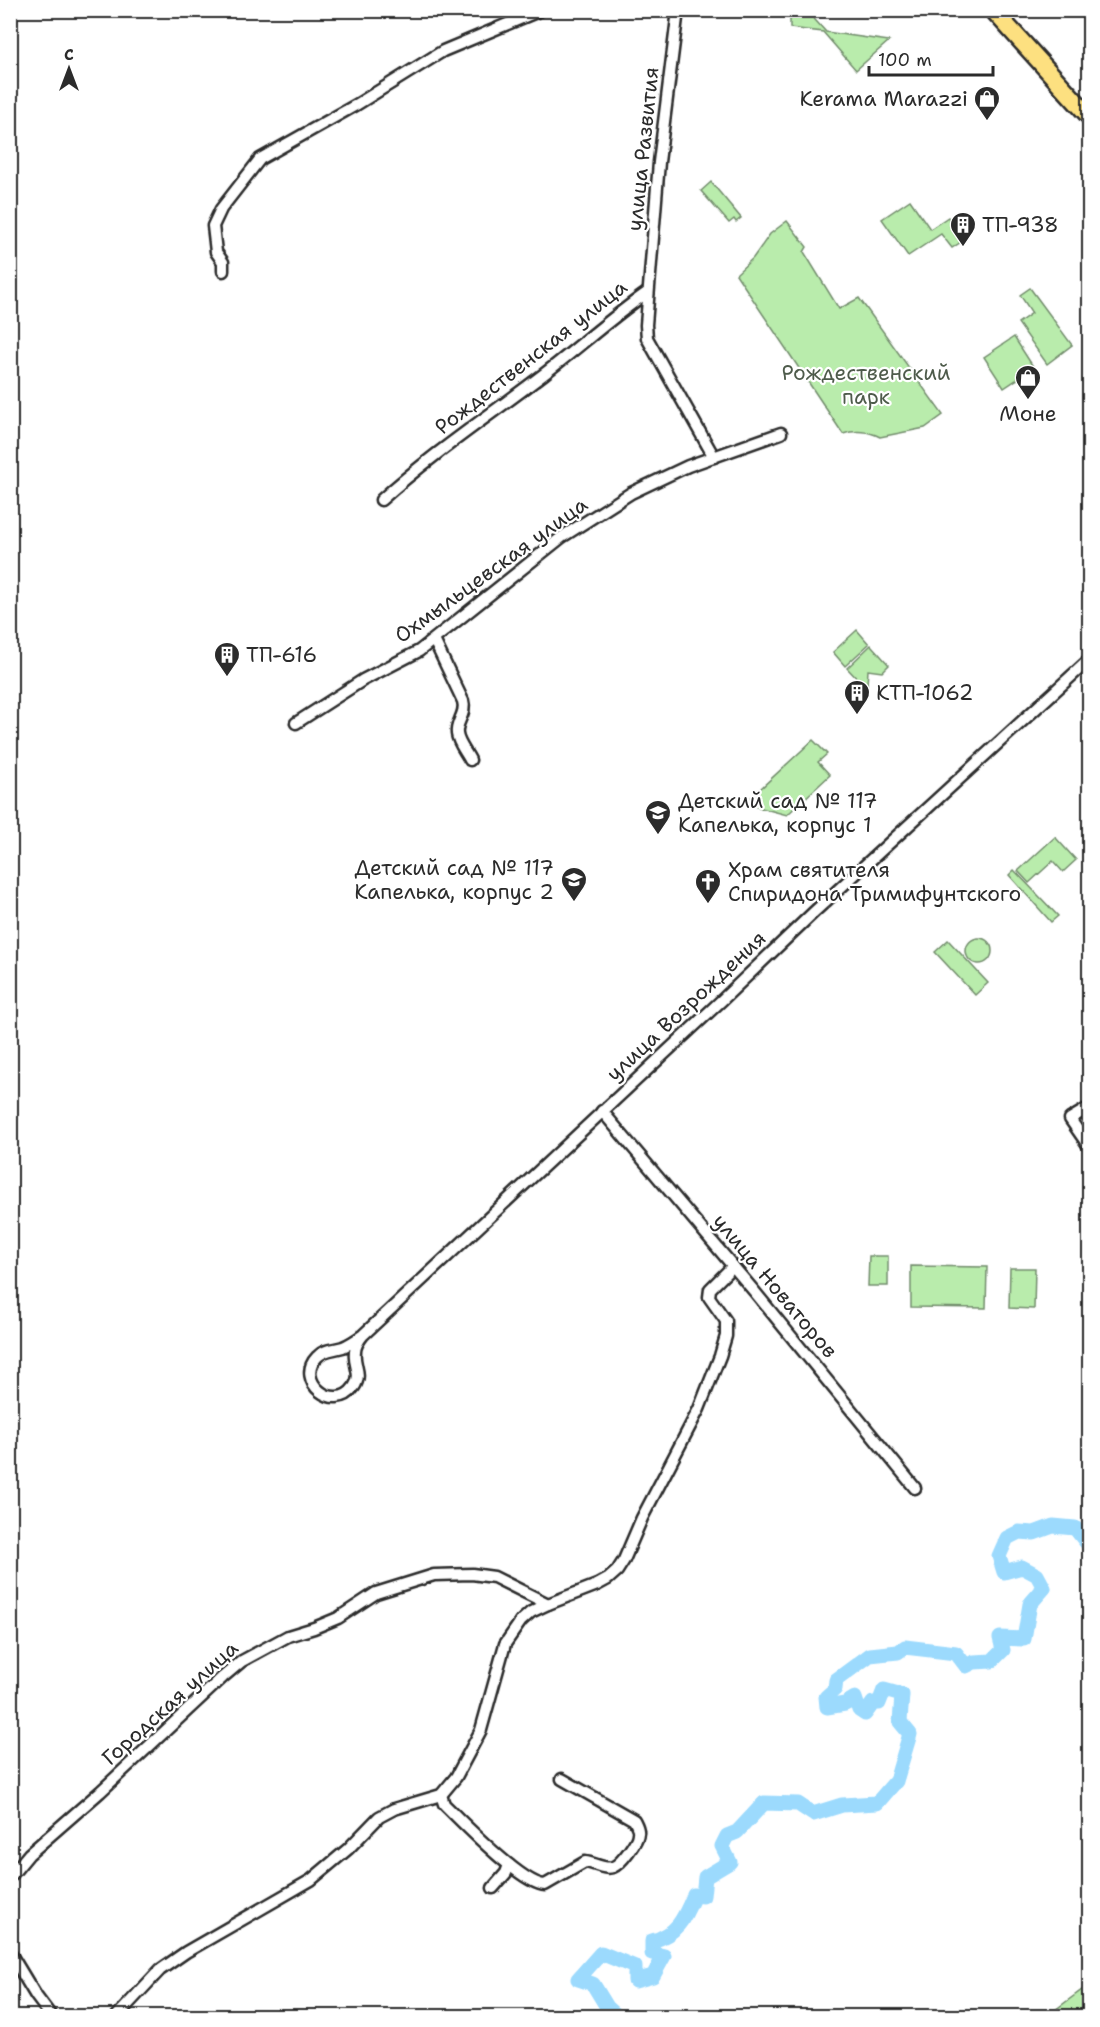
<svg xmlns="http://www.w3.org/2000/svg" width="1100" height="2027" font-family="'Shantell Sans',sans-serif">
  <rect width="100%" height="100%" fill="#fff"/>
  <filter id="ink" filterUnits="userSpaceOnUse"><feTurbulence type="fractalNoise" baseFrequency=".0167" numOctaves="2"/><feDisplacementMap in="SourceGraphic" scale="12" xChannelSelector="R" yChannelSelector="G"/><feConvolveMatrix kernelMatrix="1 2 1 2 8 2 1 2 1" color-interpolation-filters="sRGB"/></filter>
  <g filter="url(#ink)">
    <g fill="#b9ecac" stroke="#728c6c" stroke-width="1.5">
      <polygon points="790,11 807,11 826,32 889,41 856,70 823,32 790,28"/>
      <polygon points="711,182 741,218 736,222 734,219 729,223 701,191"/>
      <polygon points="910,200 930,229 948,217 964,240 952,248 941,234 908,256 882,219"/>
      <path d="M787,221L807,247L804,252L839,309L859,298L943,415L925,428L880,437C869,431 855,430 843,434L736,274L753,258L770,234Z"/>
      <polygon points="1030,288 1072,345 1047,364 1018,323 1032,313 1020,295"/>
      <polygon points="1014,337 1034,368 1004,388 984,357"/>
      <polygon points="857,630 869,644 845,666 833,652"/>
      <polygon points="871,645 889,665 882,672 868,670 867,685 865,687 847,668"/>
      <polygon points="813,740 827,754 818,762 830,775 787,815 750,805 747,801"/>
      <polygon points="1055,837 1076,860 1063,872 1053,861 1029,883 1018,871"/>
      <polygon points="1014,870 1058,916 1051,922 1009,875"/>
      <circle cx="979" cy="951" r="13"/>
      <polygon points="948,940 988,983 975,995 935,952"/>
      <polygon points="869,1256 888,1256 888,1286 868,1286"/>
      <polygon points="911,1266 987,1267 986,1308 911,1307"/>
      <polygon points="1010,1268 1035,1268 1034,1309 1009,1308"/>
      <polygon points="1089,1986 1089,2016 1047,2016 1086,1987"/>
    </g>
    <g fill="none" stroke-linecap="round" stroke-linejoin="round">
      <path stroke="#9cdafd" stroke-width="15" d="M617,2016L607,2007L593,1984L578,1979L601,1953L635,1967V1981L653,1976L664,1956L652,1953V1941C678,1934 684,1918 694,1895L703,1896L705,1877L730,1862L722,1846L727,1836L737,1832L764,1803L798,1804L813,1814L842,1805L877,1803L896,1781L910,1734L900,1722L902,1695L884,1690L879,1703H873L865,1714L859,1710L855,1698L845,1704L827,1707L826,1697L835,1689L836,1680L870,1655L898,1652L905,1647L956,1653L966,1666L974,1662L992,1661L1003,1650L1000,1638L1024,1639L1030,1604L1044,1588L1037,1575L1022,1567L1004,1572L999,1556L1007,1538L1019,1532L1034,1533L1053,1526L1075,1528L1090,1547"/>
      <defs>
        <g id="minor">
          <polyline points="678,10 659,162 646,325 647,338 656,354 714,457"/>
          <polyline points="223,271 223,262 216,252 213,226 221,209 260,159 356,105 443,51 541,10"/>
          <path d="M381,500C432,454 489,416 544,374C579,347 612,317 648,292"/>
          <path d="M434,640L463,701C467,714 455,722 457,734C458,743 466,752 470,760"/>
          <polyline points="296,723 363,680 419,651 562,537 631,493 688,466 781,433"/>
          <polyline points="1090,1107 1070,1119 1090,1148"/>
          <polyline points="602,1111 754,1291 915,1488"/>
          <path d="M363,1335C359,1340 355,1345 355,1352C353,1365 363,1374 354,1387C335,1414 294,1381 317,1357C324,1349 334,1350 343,1347C350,1344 356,1340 363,1335L722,1000L814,912L1090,659"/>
          <path d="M441,1795L444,1804C462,1822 522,1884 545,1885L585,1862C595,1863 604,1870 613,1867C621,1864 638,1841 638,1833C639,1829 636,1824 634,1820L562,1779"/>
          <polyline points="10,1877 29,1854 100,1792 223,1677 242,1661 288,1636 314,1628 338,1618 376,1593 434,1575 472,1574 494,1577 548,1604"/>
          <polyline points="493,1888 506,1873 509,1865"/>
          <polyline points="10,1953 36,1996 51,2016"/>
          <polyline points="117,2016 160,1970 186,1952 311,1880 348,1849 379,1817 394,1809 441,1795 456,1777 481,1730 505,1644 521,1621 531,1612 548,1604 597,1585 608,1579 617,1571 624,1560 642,1518 699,1409 720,1356 726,1336 726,1321 709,1297 710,1289 733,1266"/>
        </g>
        <polyline id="primary" points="993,10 1090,117"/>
      </defs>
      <use href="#minor" stroke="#2b2b2b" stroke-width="15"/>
      <use href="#primary" stroke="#2b2b2b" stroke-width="21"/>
      <use href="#minor" stroke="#fff" stroke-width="10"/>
      <use href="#primary" stroke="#fde080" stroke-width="16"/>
    </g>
  </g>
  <defs>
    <symbol id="shop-pin" viewBox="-11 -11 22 30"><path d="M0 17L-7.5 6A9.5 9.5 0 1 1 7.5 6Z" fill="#2b2b2b" stroke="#fff"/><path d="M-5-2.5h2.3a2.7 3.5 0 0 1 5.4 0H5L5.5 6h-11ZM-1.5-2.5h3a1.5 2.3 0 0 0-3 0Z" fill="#fff"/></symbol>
    <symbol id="building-pin" viewBox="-11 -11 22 30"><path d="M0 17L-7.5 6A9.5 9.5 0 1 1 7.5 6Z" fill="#2b2b2b" stroke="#fff"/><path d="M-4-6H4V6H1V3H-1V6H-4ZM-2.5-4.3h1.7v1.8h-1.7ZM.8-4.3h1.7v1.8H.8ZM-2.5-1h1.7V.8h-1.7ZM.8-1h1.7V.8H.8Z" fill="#fff"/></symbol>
    <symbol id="school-pin" viewBox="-11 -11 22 30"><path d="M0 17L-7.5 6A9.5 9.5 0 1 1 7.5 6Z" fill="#2b2b2b" stroke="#fff"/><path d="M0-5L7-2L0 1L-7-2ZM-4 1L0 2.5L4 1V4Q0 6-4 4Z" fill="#fff"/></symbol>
    <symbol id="church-pin" viewBox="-11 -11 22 30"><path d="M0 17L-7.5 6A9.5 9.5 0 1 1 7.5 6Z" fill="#2b2b2b" stroke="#fff"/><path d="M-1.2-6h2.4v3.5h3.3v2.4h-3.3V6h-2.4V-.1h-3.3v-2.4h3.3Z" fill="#fff"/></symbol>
  </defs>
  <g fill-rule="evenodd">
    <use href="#shop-pin" x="972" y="84" width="30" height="40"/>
    <use href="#building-pin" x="948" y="210" width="30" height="40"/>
    <use href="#shop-pin" x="1013" y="363" width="30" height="40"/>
    <use href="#building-pin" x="212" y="640" width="30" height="40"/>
    <use href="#building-pin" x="842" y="678" width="30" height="40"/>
    <use href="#school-pin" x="643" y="798" width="30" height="40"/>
    <use href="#school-pin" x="559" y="865" width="30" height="40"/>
    <use href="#church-pin" x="693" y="867" width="30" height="40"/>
  </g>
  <g text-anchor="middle" stroke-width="4.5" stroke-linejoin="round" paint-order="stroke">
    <g font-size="21" fill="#2b2b2b" stroke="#fff" text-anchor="start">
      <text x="968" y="106" text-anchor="end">Kerama Marazzi</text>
      <text x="982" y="232">ТП-938</text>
      <text x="1028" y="421" text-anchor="middle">Моне</text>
      <text x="246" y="662">ТП-616</text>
      <text x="876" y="700">КТП-1062</text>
      <text x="678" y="808">Детский сад № 117<tspan x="678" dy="24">Капелька, корпус 1</tspan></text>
      <text x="554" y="875" text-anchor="end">Детский сад № 117<tspan x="554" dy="24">Капелька, корпус 2</tspan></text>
      <text x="728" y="877">Храм святителя<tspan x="728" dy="24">Спиридона Тримифунтского</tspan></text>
    </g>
    <g font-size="21" fill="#2b2b2b" stroke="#fff">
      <text transform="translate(643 149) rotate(-84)" y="7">улица Развития</text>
      <text transform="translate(531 357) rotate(-38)" y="7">Рождественская улица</text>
      <text transform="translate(491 570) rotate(-36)" y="7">Охмыльцевская улица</text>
      <text transform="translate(686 1006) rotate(-43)" y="7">улица Возрождения</text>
      <text transform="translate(775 1286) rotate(50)" y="7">улица Новаторов</text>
      <text transform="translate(170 1703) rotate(-42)" y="7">Городская улица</text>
    </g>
    <g font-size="21" fill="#4e5b4b" stroke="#fff">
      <text x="866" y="380">Рождественский<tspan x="866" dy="24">парк</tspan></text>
    </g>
  </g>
  <rect width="1100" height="2027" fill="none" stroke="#fff" stroke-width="36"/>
  <rect x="18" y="18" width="1064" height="1991" fill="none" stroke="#2b2b2b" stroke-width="2" filter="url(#ink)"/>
  <g transform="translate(69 69)" stroke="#ffffff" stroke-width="4.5" paint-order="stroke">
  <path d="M0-4.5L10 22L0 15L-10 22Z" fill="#2b2b2b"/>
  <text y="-9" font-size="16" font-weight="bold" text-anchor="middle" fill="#2b2b2b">С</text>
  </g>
  <path d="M869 66v9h124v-9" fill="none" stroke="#2b2b2b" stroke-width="3"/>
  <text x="878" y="66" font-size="18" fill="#2b2b2b" stroke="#ffffff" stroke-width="4.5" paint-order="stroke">100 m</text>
</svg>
